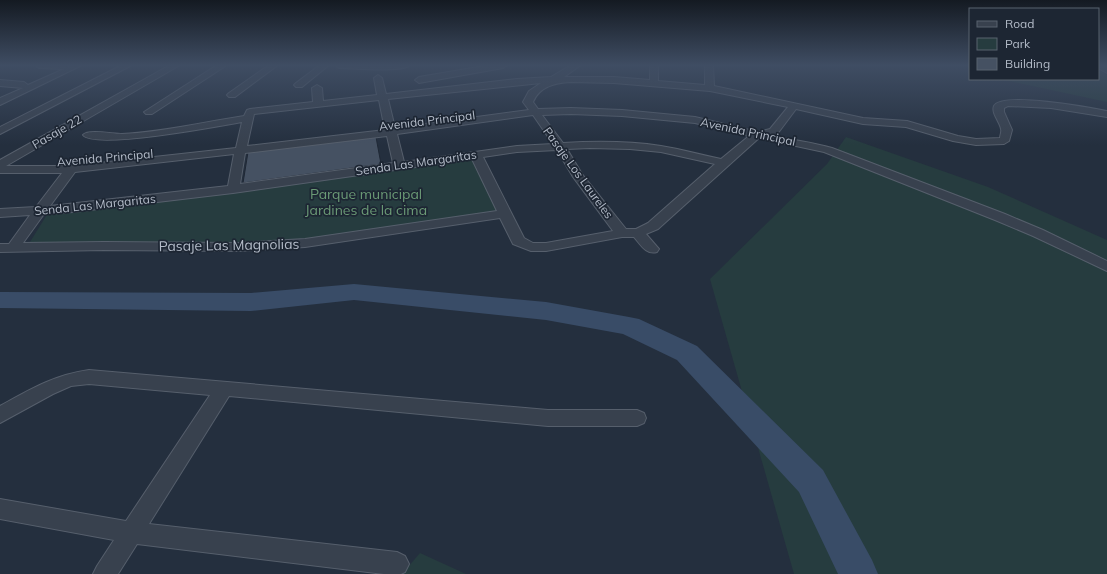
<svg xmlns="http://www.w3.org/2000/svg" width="1107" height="574" font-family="Mulish,sans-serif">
  <rect width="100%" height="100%" fill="#242f3e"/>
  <g fill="#263c3f">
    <polygon points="1098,70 1107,75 1107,102 999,79 1098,79"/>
    <polygon points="846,137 988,187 1107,240 1107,574 794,574 710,279 827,164"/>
    <polygon points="474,159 498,212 311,238 226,244 30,242 48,213"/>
    <polygon points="420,553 466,574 402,574"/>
  </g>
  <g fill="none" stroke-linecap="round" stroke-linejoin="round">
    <polygon fill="#394c67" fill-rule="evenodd" points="354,284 546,302 629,317 639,319 697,346 823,470 872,560 878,574 838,574 799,492 677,360 623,334 546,320 354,300 251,311 0,308 0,292 251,293"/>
  </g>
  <polygon fill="#455162" stroke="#1f2835" points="376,137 381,164 243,183 248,152"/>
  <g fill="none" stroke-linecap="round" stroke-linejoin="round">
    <defs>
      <g id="minor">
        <polygon points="35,65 67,65 68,67 72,65 82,65 0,105 0,98 23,88 0,86 0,80 24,82 28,85 64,69 39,68"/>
        <polygon points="122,65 132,65 0,134 0,127"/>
        <path d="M170,65H180L6,166H68C72,161 74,160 80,162L81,165L236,148L242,122C219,126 95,150 83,135C88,129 113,134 122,134C163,132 204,122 244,116L247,110L250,109L313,102L312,88L317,85L322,88L323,101L377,95L374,78L378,75L382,78L386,94L517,79L551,77L571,65H581L564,77H614L650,80V65H658V81L705,85V65H713L714,86L863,118L907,121L958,136L976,139L1000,138C1000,135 1002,132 1001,129C1000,122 991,113 994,106C1001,91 1092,108 1107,111V117L1051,108L1008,106L1004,108V112L1012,130L1009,141L1004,144L976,145L953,141L906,127L863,124L796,109L778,133L771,135C791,140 811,142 832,148L1005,214L1043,230L1107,261V271L1033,236L995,220L824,152L759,138L658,229L646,234L659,249L657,252C646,255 641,245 634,237H622L546,251H531L513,244L500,218L305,247L237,251L104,250L0,252V244H9L30,215L0,217V209L36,207L62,173H0V160ZM571,82L614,83L710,91L788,107L770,129L758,132L695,117L622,110L571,108L538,109L533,102C540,86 555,83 571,82ZM541,83L529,91L523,102L529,110L395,128L388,99ZM379,100L385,130L247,146L254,114ZM571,114L622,116L695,123L749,136L721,159C701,155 681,149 661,146C629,141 596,141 563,143L542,115ZM533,115L553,144L517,146L404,162L397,134ZM387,136L393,163L240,184L245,153ZM590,148L630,149L661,152L715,164L648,223L636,229H626L582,174L567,149ZM557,150L573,177L613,231L546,243H533L524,238L483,157L517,152ZM234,154L228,186L50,206L75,172ZM472,159L497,211L305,239L237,243L104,242L23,243L44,214L73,212L233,193Z"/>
        <polygon points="217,65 227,65 152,114 146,114 144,112"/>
        <polygon points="269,65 278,65 235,97 229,97 227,95 229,93"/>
        <polygon points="320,65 329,65 302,87 296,87 294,85 296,83"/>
        <path d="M335,65H410C402,73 352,68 339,68Z"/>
        <polygon points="490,65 507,65 503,68 419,83 415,80 419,77"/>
        <polygon points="1098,65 1107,67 1107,73 1098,68"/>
        <path d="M89,370L548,410H637L644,413L646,418L644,423L637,426H548L229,396L149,524L397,552L405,556L409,564L405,572L401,574H384L137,544L118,574H93L97,566L114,540L0,519V499L126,521L210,395L89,384L71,386L53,394L0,423V406C31,389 54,375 89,370Z"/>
      </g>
    </defs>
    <use href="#minor" stroke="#565f6c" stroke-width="2"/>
    <use href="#minor" fill="#38414e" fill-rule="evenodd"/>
  </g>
  <linearGradient id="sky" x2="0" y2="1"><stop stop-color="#141a22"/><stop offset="0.45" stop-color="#3f4d63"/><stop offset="1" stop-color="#3f4d63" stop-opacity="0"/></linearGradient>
  <rect width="1107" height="145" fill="url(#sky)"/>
  <g text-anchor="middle" stroke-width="3.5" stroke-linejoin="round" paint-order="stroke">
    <g font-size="12" fill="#b4bcc9" stroke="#1d2633">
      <text transform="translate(427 121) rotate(-7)" y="4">Avenida Principal</text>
      <text transform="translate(57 132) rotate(-30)" y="4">Pasaje 22</text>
      <text transform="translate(748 132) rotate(12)" y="4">Avenida Principal</text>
      <text transform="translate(105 158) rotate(-5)" y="4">Avenida Principal</text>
      <text transform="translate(416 163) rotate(-8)" y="4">Senda Las Margaritas</text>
      <text transform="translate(578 173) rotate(54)" y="4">Pasaje Los Laureles</text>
      <text transform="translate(95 205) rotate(-6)" y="4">Senda Las Margaritas</text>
    </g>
    <g font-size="14" fill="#6b9a76" stroke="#1d2633">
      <text x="366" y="199">Parque municipal<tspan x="366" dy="16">Jardines de la cima</tspan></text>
    </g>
    <g font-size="14" fill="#b4bcc9" stroke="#1d2633">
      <text transform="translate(229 245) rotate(-1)" y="5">Pasaje Las Magnolias</text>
    </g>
  </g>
  <rect x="969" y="8" width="130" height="72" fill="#1d2633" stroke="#59626f"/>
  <rect x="977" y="21" width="20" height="6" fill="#38414e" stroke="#59626f"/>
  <text x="1005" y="28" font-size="12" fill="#b4bcc9">Road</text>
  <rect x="977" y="38" width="20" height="12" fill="#263c3f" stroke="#59626f"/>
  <text x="1005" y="48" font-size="12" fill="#b4bcc9">Park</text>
  <rect x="977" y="58" width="20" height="12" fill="#455162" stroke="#59626f"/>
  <text x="1005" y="68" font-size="12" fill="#b4bcc9">Building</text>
</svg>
